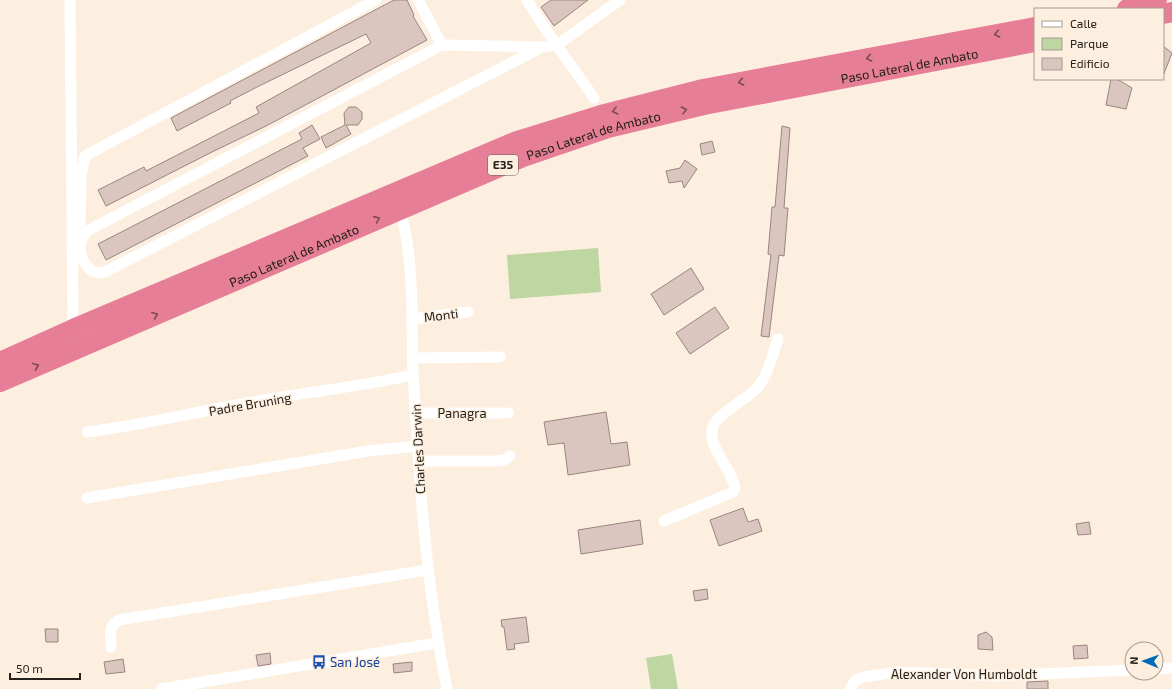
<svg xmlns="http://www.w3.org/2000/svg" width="1172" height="689" font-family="'Exo 2',sans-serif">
  <rect width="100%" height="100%" fill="#fdefdf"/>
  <g fill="#bdd6a2">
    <polygon points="598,248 601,292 510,299 507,255"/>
    <polygon points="672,654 678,689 651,689 646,658"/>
  </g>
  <g fill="#dbc6bf" stroke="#99857f">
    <polygon points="394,0 407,0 414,15 413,16 427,40 266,126 212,152 106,206 98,190 144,167 146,171 259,113 256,107 371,43 366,34 261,85 230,101 231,103 177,131 171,118"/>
    <polygon points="551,0 588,0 554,26 541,7"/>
    <polygon points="1163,46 1172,53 1163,76"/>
    <polygon points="1111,79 1117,79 1132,88 1126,109 1106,105"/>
    <polygon points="349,107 356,107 362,112 362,119 358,125 346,125 351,134 326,148 321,137 345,125 344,113"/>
    <polygon points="312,125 320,139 303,148 308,156 106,260 98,244 302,139 299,133"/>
    <polygon points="782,126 790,128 784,208 788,208 784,256 779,255 769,337 761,336 771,255 768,254 772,207 775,207"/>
    <polygon points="712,141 715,152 702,155 700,144"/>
    <polygon points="685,160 697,169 684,188 682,181 669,183 666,171 680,168"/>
    <polygon points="691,268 704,289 664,315 651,294"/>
    <polygon points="715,307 729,328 690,354 676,333"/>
    <polygon points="606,412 611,444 627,442 630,465 568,475 564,443 548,445 544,422"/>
    <polygon points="743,508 748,522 758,519 762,531 719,546 710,520"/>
    <polygon points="640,520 643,544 581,554 578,530"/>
    <polygon points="1089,522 1091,534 1078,535 1076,524"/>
    <polygon points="707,589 708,599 695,601 693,591"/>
    <polygon points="526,617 529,642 514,644 515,649 507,650 504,627 502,627 501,620"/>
    <polygon points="45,629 58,629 58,642 46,642"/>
    <polygon points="986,632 992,637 993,650 978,649 978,635"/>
    <polygon points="1087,645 1088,658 1074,659 1073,646"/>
    <polygon points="270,653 271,664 258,666 256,655"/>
    <polygon points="123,659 125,672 106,674 104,662"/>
    <polygon points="412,662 412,671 394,673 393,664"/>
    <polygon points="1048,681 1048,689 1027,689 1027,682"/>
  </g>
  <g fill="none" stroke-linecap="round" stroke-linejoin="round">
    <g stroke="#fff" stroke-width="11">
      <polyline points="70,0 73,329"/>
      <polyline points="418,0 442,45"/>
      <path d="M527,0C547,34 572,66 594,98"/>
      <path d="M542,47L442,45L87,231C84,235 81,239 80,245C79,259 90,277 105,272L542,47L557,45L620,0"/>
      <path d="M400,209C415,263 411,318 413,374C419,481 426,584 447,689"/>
      <polyline points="87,231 82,231 80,228 81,175 85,156 376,0"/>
      <polyline points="413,319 468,312"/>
      <polyline points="413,358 500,357"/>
      <polyline points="416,413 508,413"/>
      <path d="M87,432C137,426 187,414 236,405C295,393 355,388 413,375"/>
      <polyline points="419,461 494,461 504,460 510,456"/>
      <polyline points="87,498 368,451 418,446"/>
      <path d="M664,521L733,492L735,489C733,470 709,449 712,430C714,415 746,400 756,389C768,377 772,355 778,339"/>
      <path d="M111,647C111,637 108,625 119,620L427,570"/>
      <polyline points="1156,669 1172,668"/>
      <polyline points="161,689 437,643"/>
      <polyline points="850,689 855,681 863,677 898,672 996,676 1132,670"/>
    </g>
    <g stroke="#e67e97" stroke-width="20">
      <polyline points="1127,9 1157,0"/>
      <polyline points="1163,14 1172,12"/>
      <polyline points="0,362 73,329 517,141 601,115 703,89 1035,27"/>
      <path id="s1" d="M0,382L523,157L608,128L704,105L1035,42"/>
    </g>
  </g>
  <defs><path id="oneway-chevron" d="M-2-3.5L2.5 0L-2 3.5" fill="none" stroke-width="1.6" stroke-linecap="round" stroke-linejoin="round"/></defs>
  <g stroke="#7c4a52">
    <use href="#oneway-chevron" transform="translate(997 34) rotate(169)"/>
    <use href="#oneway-chevron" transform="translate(869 58) rotate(169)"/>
    <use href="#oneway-chevron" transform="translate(741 82) rotate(169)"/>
    <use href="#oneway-chevron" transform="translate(684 110) rotate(-14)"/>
    <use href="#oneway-chevron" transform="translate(615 111) rotate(166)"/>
    <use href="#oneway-chevron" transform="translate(377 219) rotate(-24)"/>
    <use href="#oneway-chevron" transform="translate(155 315) rotate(-23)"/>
    <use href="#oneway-chevron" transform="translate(36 366) rotate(-23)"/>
  </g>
  <defs>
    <symbol id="bus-bare" viewBox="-9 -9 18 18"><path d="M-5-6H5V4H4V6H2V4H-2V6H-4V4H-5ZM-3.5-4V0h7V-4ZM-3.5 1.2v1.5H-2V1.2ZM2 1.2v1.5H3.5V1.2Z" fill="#1a4fb4" stroke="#fdefdf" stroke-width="2.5" paint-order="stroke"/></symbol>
  </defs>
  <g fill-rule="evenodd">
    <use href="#bus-bare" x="309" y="652" width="20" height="20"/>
  </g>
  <g text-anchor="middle" stroke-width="3" stroke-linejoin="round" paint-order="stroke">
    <rect fill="#fdefdf" stroke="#665e55" stroke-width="1" x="488" y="155" width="30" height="20" rx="3"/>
    <g font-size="12" font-weight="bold" fill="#25201a">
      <text x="503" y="169">E35</text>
    </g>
    <g font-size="13" fill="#25201a" stroke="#fdefdf">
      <text dy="5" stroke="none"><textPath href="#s1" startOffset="967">Paso Lateral de Ambato</textPath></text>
      <text dy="5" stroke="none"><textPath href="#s1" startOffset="643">Paso Lateral de Ambato</textPath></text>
      <text dy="5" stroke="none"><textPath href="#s1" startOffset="320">Paso Lateral de Ambato</textPath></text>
      <text transform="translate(441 315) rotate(-7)" y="5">Monti</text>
      <text transform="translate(250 404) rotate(-10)" y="5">Padre Bruning</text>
      <text x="462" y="418">Panagra</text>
      <text transform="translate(418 449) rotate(-93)" y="5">Charles Darwin</text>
      <text x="964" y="679">Alexander Von Humboldt</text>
    </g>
    <g font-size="13" fill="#164399" stroke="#fdefdf" text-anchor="start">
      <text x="330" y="667">San José</text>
    </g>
  </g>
  <rect x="1034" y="8" width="130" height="72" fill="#fdefdf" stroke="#a79c90"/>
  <rect x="1042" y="21" width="20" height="6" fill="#ffffff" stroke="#a79c90"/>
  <text x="1070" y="28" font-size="12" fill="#25201a">Calle</text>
  <rect x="1042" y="38" width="20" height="12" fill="#bdd6a2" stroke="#a79c90"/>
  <text x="1070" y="48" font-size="12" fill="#25201a">Parque</text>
  <rect x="1042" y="58" width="20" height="12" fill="#dbc6bf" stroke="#a79c90"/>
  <text x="1070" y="68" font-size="12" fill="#25201a">Edificio</text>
  <g transform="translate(1144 661) rotate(272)"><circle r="19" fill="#fdefdf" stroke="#a79c90"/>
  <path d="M0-3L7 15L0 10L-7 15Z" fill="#016bb7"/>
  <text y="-6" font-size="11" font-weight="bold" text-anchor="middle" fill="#25201a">N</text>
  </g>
  <path d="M10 673v6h70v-6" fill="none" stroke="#25201a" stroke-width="2"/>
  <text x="16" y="673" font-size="12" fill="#25201a" stroke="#fdefdf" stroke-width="3" paint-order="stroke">50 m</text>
</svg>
